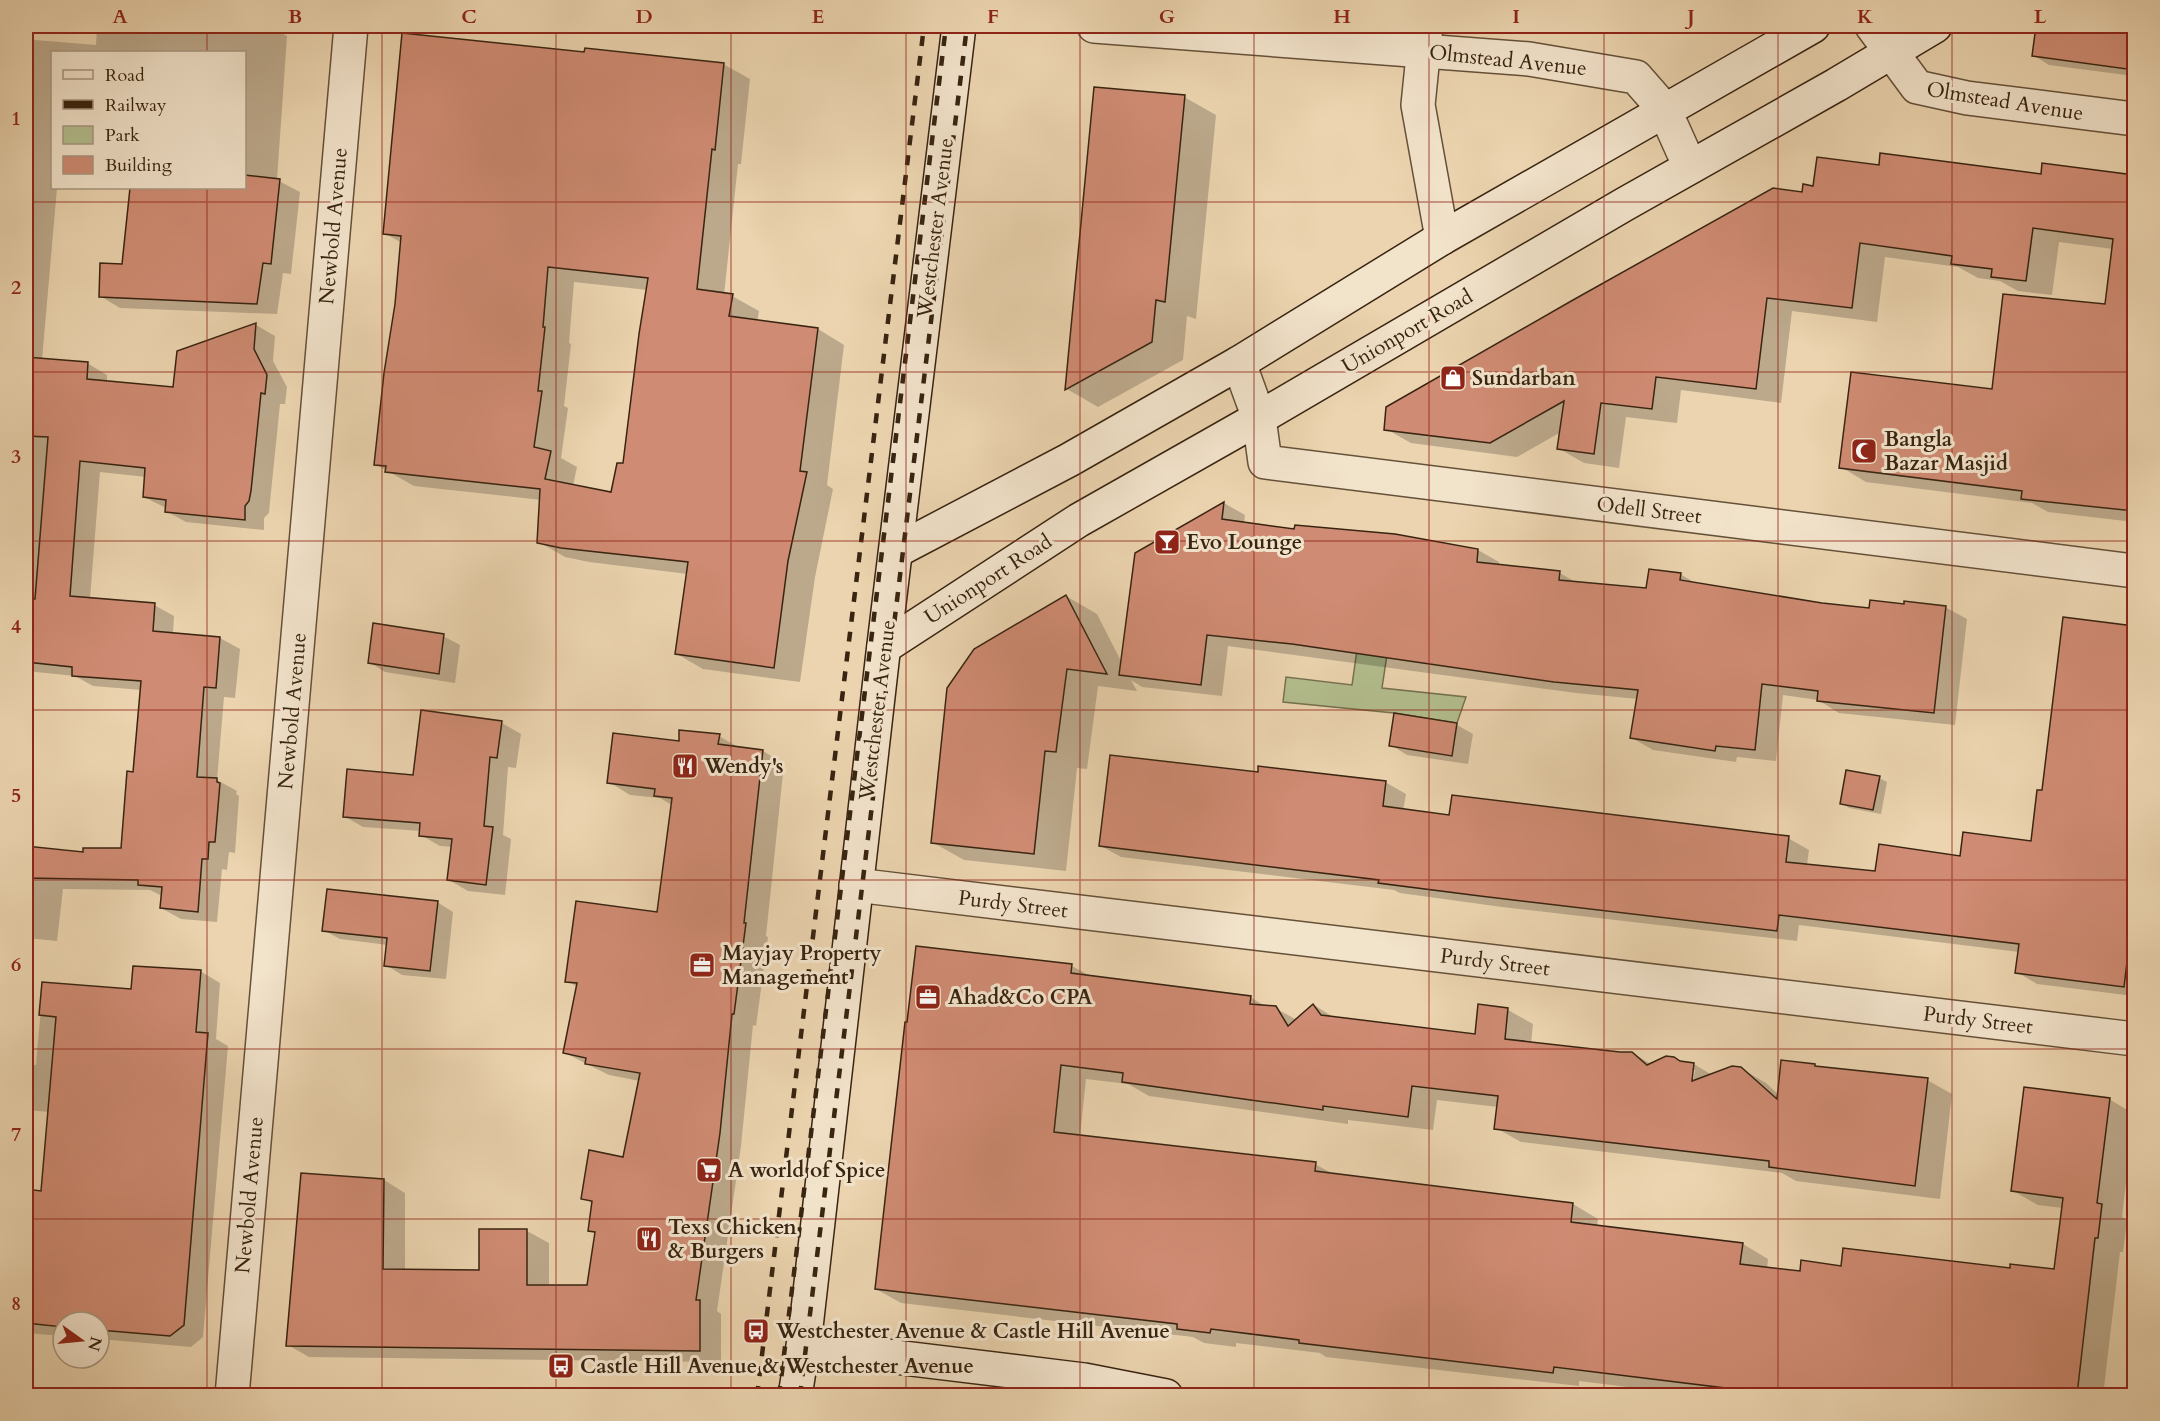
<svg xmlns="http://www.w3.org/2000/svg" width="2160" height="1421" font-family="Cardo,serif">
  <rect width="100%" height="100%" fill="#ebd4af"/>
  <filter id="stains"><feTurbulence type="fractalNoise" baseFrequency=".00333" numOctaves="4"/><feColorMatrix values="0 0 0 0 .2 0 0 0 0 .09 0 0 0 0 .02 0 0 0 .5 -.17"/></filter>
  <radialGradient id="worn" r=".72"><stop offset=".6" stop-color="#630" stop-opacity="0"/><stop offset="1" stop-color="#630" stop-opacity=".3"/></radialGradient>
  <polygon fill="#b3be8e" stroke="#767150" stroke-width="1.5" points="1358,643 1388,648 1382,688 1466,697 1457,723 1394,713 1283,702 1286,677 1352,685"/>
  <g fill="#0003" fill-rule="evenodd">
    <polygon points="97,26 269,26 287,36 277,180 300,192 291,274 283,273 277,314 120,308 100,296 124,265 132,188 244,188 244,52 52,52 52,188 57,188 42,360 87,363 107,375 107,382 175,388 256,325 275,336 273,361 287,387 285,404 280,404 270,502 269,513 264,518 264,530 186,522 166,511 166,508 144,497 146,477 100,472 90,599 154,605 174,616 173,634 220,638 240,649 235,698 224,697 217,780 237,791 236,794 239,796 235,853 229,852 227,870 222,869 217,922 181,919 161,908 162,896 150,890 63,889 57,941 26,938 26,847 85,854 123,849 134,773 142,690 93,686 75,676 26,671 26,33 35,40 96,45"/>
    <polygon points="2049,26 2134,26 2134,76 2049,65 2033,55 2036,33"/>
    <path d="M586,53L723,64L750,79L741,164H738L724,295L732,296L759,311L757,322L818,329L844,345L827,485L833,489L815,577L800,682L703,669L677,654L688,574L589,562L565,557L539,542L541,500L414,486L375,464L396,304L402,243L384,233ZM574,282L648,290L625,465L612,494L573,486L577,467L561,458L568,408L564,406L571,344L569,343Z"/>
    <polygon points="1184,97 1216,115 1196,319 1187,316 1183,360 1098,407 1067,389"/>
    <polygon points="2044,165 2134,177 2134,522 2048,512 2032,503 1866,482 1841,467 1993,390 2107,306 2113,249 2059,242 2052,295 2018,291 2000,281 1978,278 1958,267 1885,257 1877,322 1792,311 1781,403 1681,390 1677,423 1626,417 1619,468 1584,463 1558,448 1561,432 1517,457 1411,443 1386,429 1815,187 1880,167 2042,175"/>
    <polygon points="1224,503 1245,515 1244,523 1478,550 1499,562 1499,566 1560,573 1577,583 1648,590 1680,574 1697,584 1822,605 1871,610 1945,607 1967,619 1955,725 1839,713 1818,700 1783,695 1776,761 1737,757 1736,762 1653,750 1632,738 1638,699 1576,693 1228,646 1222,696 1142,687 1131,680 1137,691 1098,686 1087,769 1077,768 1066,871 964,860 932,842 1066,596 1097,614 1122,663 1136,554"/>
    <polygon points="2064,619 2134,628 2134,996 2037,984 2017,972 2019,952 1799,925 1797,941 1502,907 1400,893 1394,890 1121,857 1101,846 1260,773 1385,782 1406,794 1403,811 1450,816 1788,838 1809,850 1807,865 1876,873 1961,858 2033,842 2043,791"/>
    <polygon points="443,636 460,645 455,683 385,672 369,662"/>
    <polygon points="1395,715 1457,725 1473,734 1468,764 1407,755 1391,745"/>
    <polygon points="502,723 521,734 516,768 508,767 503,835 511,839 505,895 468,891 449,880 453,847 440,846 421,835 421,831 363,827 344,816"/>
    <polygon points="719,736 741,749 763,751 784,764 766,936 768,937 756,1026 753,1025 741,1146 717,1311 721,1314 721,1362 309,1357 288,1345 384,1180 405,1193 405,1270 480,1271 481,1231 527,1231 549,1243 549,1286 589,1286 596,1234 589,1230 593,1204 583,1198 624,1159 640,1081 609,1075 565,1053 578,987 567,981 658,913 672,805 660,798 630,795 609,782 680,743"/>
    <polygon points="1879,778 1887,782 1881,814 1849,808 1841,803"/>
    <polygon points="437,902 453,912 446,979 402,975 386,965 388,945 340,939 323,930"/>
    <path d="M1072,966L1092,977L1250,997L1267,1007L1275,1008L1297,1020L1314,1005L1335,1018L1476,1036L1508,1010L1533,1024L1531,1044L1632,1053L1651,1064L1680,1063L1694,1064L1712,1075L1740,1068L1766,1083L1779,1095L1815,1066L1818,1068L1927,1080L1952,1094L1940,1199L1796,1181L1782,1173L1521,1142L1496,1128L1498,1107L1437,1100L1433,1130L1348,1120V1124L1149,1096L1128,1084L1086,1079L1080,1136L1315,1164L1335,1175L1573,1204L1598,1219L1597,1227L1743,1244L1768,1259L1767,1269L1801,1273L1842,1267L2056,1271L2063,1208L2038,1205L2013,1191L2109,1099L2134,1114L2122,1217L2127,1220L2123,1252H2120L2103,1396H1699L1579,1381V1386L1326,1357L1320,1353L1236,1343V1347L1204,1343L1193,1337L901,1303L876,1289ZM1692,1070H1695L1692,1088Z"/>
    <polygon points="200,971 220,983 216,1039 228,1046 203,1337 191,1347 99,1339 99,1322 63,1322 63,1336 26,1333 26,1191 42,1192 50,1112 26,1110 26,1064 36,1065 43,984 132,991"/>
  </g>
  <g fill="#cf8b73" stroke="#382411" stroke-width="1.5" fill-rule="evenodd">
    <polygon points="2036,26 2134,26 2134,70 2032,56"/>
    <path d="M402,33L584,52L585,48L724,63L715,150L712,149L697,289L733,294L729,316L818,328L800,471L807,472L788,561L774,668L675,654L688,562L561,548L537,543L540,489L385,472L386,466L374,465L384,373L395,304L401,236L383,234ZM548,267L648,278L639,334L623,463H617L611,492L545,479L551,451L534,447L542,391H538L545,327H543Z"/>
    <polygon points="1094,87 1185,95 1165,302 1156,300 1152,342 1065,390"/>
    <polygon points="1880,153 2041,174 2042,163 2134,175 2134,511 2021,499 2022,491 1839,468 1851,372 1992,389 2003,294 2105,304 2113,239 2033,228 2026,281 1991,277 1992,269 1951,264 1952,256 1860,243 1852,308 1767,298 1756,389 1656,377 1652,409 1601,403 1594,454 1557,449 1564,401 1490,443 1384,430 1386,407 1573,300 1773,188 1802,192 1803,184 1813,186 1817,157 1879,165"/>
    <polygon points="244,175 280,179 271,264 263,263 257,304 99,297 100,263 122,264 130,188 244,188"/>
    <polygon points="256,323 254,349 267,375 265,394 261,393 251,491 249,501 245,506 245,520 165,512 166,500 143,497 145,468 80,461 70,596 155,603 153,631 220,637 216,688 204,687 197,777 217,778 217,782 220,783 215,842 209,842 208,859 202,859 198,912 160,908 162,887 138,885 138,880 26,878 26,846 83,852 83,848 121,848 127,771 133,772 141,681 72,676 72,667 26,662 26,598 35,599 48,437 26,436 26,357 88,362 87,379 173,387 177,351"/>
    <polygon points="1224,502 1222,519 1294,529 1295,525 1395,534 1478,549 1477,562 1560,571 1559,580 1646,588 1649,569 1681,573 1680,580 1822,603 1869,608 1870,600 1904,604 1904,601 1946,606 1934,713 1817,701 1818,691 1762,684 1755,750 1716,746 1715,751 1630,738 1638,690 1554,682 1292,644 1207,635 1201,685 1119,675 1135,553"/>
    <polygon points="1066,595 1107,674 1067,669 1056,752 1045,751 1034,854 931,843 947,688 974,649"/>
    <polygon points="2063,617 2134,626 2134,903 2124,987 2015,973 2019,944 1779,915 1777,931 1480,896 1378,883 1379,880 1099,846 1110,755 1258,772 1258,766 1386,781 1383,806 1449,815 1452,795 1789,836 1786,862 1875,871 1879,844 1960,856 1963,832 2031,841 2037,790 2042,790"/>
    <polygon points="373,623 444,634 439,674 368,663"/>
    <polygon points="421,710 502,721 497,758 490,757 484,826 493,827 486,885 447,880 452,839 419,836 420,823 343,817 347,769 413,775"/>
    <polygon points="1394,713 1457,723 1452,756 1389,746"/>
    <polygon points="679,730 720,734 718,744 763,750 744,923 746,923 734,1014 732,1014 720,1133 696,1300 700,1300 700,1351 286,1346 301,1173 384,1179 383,1269 479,1270 479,1229 527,1229 527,1285 587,1285 595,1232 588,1231 592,1201 581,1199 589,1150 623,1157 640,1073 585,1064 586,1058 563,1053 577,983 565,982 576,901 657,912 672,798 654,796 655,789 607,783 613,733 679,741"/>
    <polygon points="1846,770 1880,776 1873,810 1840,804"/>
    <polygon points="327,889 438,901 430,971 384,966 387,938 322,931"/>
    <polygon points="916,946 1072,964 1071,973 1251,996 1250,1004 1276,1006 1288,1026 1313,1004 1321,1015 1475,1034 1478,1004 1508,1008 1505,1039 1620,1052 1632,1052 1647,1065 1666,1056 1674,1057 1680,1061 1694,1063 1692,1081 1732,1066 1741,1067 1777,1099 1781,1060 1815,1064 1815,1066 1928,1078 1915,1186 1769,1167 1769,1161 1494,1129 1498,1096 1412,1086 1408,1117 1323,1106 1323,1110 1122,1082 1123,1073 1061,1065 1054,1132 1316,1162 1315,1171 1573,1203 1571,1222 1743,1243 1740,1264 1800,1271 1801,1260 1841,1266 1843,1248 2010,1268 2010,1264 2054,1269 2063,1198 2011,1191 2024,1087 2110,1098 2097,1203 2102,1204 2098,1238 2095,1238 2077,1395 1746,1395 1724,1393 1725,1388 1554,1367 1553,1373 1299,1343 1299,1340 1211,1329 1210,1333 1177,1329 1177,1324 875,1289 905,1022 907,1022"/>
    <polygon points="133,966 201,970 196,1032 208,1033 184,1325 170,1336 99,1330 99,1322 63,1322 63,1327 26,1323 26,1189 41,1191 56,1017 39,1015 42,982 131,989"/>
  </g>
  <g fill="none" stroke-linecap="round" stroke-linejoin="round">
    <defs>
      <g id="street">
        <polyline points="1094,26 1529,59 1636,77 1664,109 1690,167"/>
        <polyline points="1426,26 1418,105 1442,238"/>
        <polyline points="1872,26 1917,87 1967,98 2134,119"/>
        <polyline points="1239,363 1259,418 1265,462 2134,571"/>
        <polyline points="856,885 2134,1039"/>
        <polyline points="232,1396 351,26"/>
      </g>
      <g id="secondary">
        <polyline points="896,551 1069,460 1239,363 1442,238 1813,26"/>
        <polyline points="884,647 1079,520 1259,418 1625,204 1836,85 1935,26"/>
        <polyline points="804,1346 1084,1380 1166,1396"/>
        <polyline points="795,1396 806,1327 883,653 959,26"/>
      </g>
    </defs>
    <use href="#street" stroke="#655038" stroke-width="36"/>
    <use href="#secondary" stroke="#382411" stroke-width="36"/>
    <use href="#street" stroke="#f2e3cb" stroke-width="33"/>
    <use href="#secondary" stroke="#f2e3cb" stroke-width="33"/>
    <g stroke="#382411" stroke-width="4.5" stroke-dasharray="10 10" stroke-linecap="butt">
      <polyline points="757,1396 924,26"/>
      <polyline points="779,1396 946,26"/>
      <polyline points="800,1396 967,26"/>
    </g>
  </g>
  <path fill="none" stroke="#8f2418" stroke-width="1.5" stroke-opacity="0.55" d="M207,26V52M382,26V1396M556,26V1396M731,26V1396M906,26V1396M1080,26V1396M1254,26V1396M1429,26V1396M1604,26V1396M1778,26V1396M1952,26V1396M207,188V1396M26,202H2134M26,372H2134M26,541H2134M26,710H2134M26,880H2134M26,1049H2134M26,1219H2134"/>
  <defs>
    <symbol id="shop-square" viewBox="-11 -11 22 22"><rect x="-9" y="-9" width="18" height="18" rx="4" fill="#8f2418" stroke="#f2e3cb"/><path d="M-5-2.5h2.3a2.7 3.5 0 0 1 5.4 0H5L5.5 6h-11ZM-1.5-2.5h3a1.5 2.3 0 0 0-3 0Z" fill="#fff"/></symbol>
    <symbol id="mosque-square" viewBox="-11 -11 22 22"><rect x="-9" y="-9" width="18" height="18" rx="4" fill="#8f2418" stroke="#f2e3cb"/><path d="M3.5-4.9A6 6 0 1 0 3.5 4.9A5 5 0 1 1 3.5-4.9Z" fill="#fff"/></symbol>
    <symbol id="bar-square" viewBox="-11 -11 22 22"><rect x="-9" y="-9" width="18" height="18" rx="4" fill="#8f2418" stroke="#f2e3cb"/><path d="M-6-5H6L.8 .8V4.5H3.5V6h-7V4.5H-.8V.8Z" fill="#fff"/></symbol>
    <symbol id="restaurant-square" viewBox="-11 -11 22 22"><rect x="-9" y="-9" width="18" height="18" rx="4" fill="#8f2418" stroke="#f2e3cb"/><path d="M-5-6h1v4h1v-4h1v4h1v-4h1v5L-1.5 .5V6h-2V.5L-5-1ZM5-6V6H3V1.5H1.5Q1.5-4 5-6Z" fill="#fff"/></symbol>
    <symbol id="office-square" viewBox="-11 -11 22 22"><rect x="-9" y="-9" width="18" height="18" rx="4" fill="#8f2418" stroke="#f2e3cb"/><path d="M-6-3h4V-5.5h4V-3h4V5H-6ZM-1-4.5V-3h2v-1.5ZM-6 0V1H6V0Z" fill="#fff"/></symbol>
    <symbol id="supermarket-square" viewBox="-11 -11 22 22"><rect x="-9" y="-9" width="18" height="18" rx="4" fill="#8f2418" stroke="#f2e3cb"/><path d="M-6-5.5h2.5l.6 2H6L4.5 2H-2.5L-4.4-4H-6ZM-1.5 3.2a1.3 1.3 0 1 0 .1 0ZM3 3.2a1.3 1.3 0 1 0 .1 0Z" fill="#fff"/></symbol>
    <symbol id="bus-square" viewBox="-11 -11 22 22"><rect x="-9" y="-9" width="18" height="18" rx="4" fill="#8f2418" stroke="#f2e3cb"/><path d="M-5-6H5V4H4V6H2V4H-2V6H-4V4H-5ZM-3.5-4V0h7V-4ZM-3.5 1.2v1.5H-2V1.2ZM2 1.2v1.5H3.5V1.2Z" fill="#fff"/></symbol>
  </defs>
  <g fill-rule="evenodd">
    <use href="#shop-square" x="1438" y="363" width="30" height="30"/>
    <use href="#mosque-square" x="1849" y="436" width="30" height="30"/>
    <use href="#bar-square" x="1152" y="527" width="30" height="30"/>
    <use href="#restaurant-square" x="670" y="751" width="30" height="30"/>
    <use href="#office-square" x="687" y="950" width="30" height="30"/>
    <use href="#office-square" x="913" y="982" width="30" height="30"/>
    <use href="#supermarket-square" x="694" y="1155" width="30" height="30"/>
    <use href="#restaurant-square" x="634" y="1224" width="30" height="30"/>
    <use href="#bus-square" x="741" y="1316" width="30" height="30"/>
    <use href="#bus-square" x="546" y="1351" width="30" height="30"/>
  </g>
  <g text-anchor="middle" stroke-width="6" stroke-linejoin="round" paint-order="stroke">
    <g font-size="21" fill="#382411" stroke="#f2e3cb">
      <text transform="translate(1508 60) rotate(6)" y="7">Olmstead Avenue</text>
      <text transform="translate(2005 101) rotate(9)" y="7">Olmstead Avenue</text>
      <text transform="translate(333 226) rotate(-85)" y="7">Newbold Avenue</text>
      <text transform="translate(935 228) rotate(-83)" y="7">Westchester Avenue</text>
      <text transform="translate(1407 331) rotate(-30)" y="7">Unionport Road</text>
      <text transform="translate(1649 510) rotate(7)" y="7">Odell Street</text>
      <text transform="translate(988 579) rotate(-33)" y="7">Unionport Road</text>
      <text transform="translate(877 710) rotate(-83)" y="7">Westchester Avenue</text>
      <text transform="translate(292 711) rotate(-85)" y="7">Newbold Avenue</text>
      <text transform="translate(1013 904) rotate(7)" y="7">Purdy Street</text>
      <text transform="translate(1495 962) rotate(7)" y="7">Purdy Street</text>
      <text transform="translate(1978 1020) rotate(7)" y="7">Purdy Street</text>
      <text transform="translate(249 1195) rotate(-85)" y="7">Newbold Avenue</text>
    </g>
    <g font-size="21" font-weight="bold" fill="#382411" stroke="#f2e3cb" text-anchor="start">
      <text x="1472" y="385">Sundarban</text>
      <text x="1884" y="446">Bangla<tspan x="1884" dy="24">Bazar Masjid</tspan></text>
      <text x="1186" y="549">Evo Lounge</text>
      <text x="704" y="773">Wendy's</text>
      <text x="722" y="960">Mayjay Property<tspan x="722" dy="24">Management</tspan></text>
      <text x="948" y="1004">Ahad&amp;Co CPA</text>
      <text x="728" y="1177">A world of Spice</text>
      <text x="668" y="1234">Texs Chicken<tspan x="668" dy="24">&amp; Burgers</tspan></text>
      <text x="776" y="1338">Westchester Avenue &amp; Castle Hill Avenue</text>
      <text x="580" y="1373">Castle Hill Avenue &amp; Westchester Avenue</text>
    </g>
  </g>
  <rect width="2160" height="1421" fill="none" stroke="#ebd4af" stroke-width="66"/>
  <rect x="51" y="51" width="195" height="138" fill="#f2e3cb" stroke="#a89781" stroke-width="1.5"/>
  <rect x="63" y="70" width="30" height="9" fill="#f2e3cb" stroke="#a89781" stroke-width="1.5"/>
  <text x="105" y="81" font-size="18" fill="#382411">Road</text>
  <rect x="63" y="100" width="30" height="9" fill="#382411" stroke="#a89781" stroke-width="1.5"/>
  <text x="105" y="111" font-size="18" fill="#382411">Railway</text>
  <rect x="63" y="126" width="30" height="18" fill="#b3be8e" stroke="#a89781" stroke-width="1.5"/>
  <text x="105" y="141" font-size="18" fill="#382411">Park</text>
  <rect x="63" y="156" width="30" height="18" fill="#cf8b73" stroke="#a89781" stroke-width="1.5"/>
  <text x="105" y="171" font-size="18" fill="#382411">Building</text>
  <g transform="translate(81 1340) rotate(105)"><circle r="28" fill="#f2e3cb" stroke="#a89781" stroke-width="1.5"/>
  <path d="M0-4.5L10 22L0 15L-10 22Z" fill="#8f2418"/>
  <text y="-9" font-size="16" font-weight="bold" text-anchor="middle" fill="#382411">N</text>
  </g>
  <rect x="33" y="33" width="2094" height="1355" fill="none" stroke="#8f2418" stroke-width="2"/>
  <g font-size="20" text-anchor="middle" font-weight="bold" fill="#8f2418">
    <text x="120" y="23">A</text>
    <text x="295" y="23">B</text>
    <text x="469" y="23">C</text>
    <text x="644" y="23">D</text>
    <text x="818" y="23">E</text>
    <text x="993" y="23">F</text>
    <text x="1167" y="23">G</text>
    <text x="1342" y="23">H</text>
    <text x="1516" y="23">I</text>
    <text x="1691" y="23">J</text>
    <text x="1865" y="23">K</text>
    <text x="2040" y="23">L</text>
    <text x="16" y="125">1</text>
    <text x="16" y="294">2</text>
    <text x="16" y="463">3</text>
    <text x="16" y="633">4</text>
    <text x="16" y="802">5</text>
    <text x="16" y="971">6</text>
    <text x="16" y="1141">7</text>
    <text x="16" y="1310">8</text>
  </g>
  <rect width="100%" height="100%" filter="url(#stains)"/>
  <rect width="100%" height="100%" fill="url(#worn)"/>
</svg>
